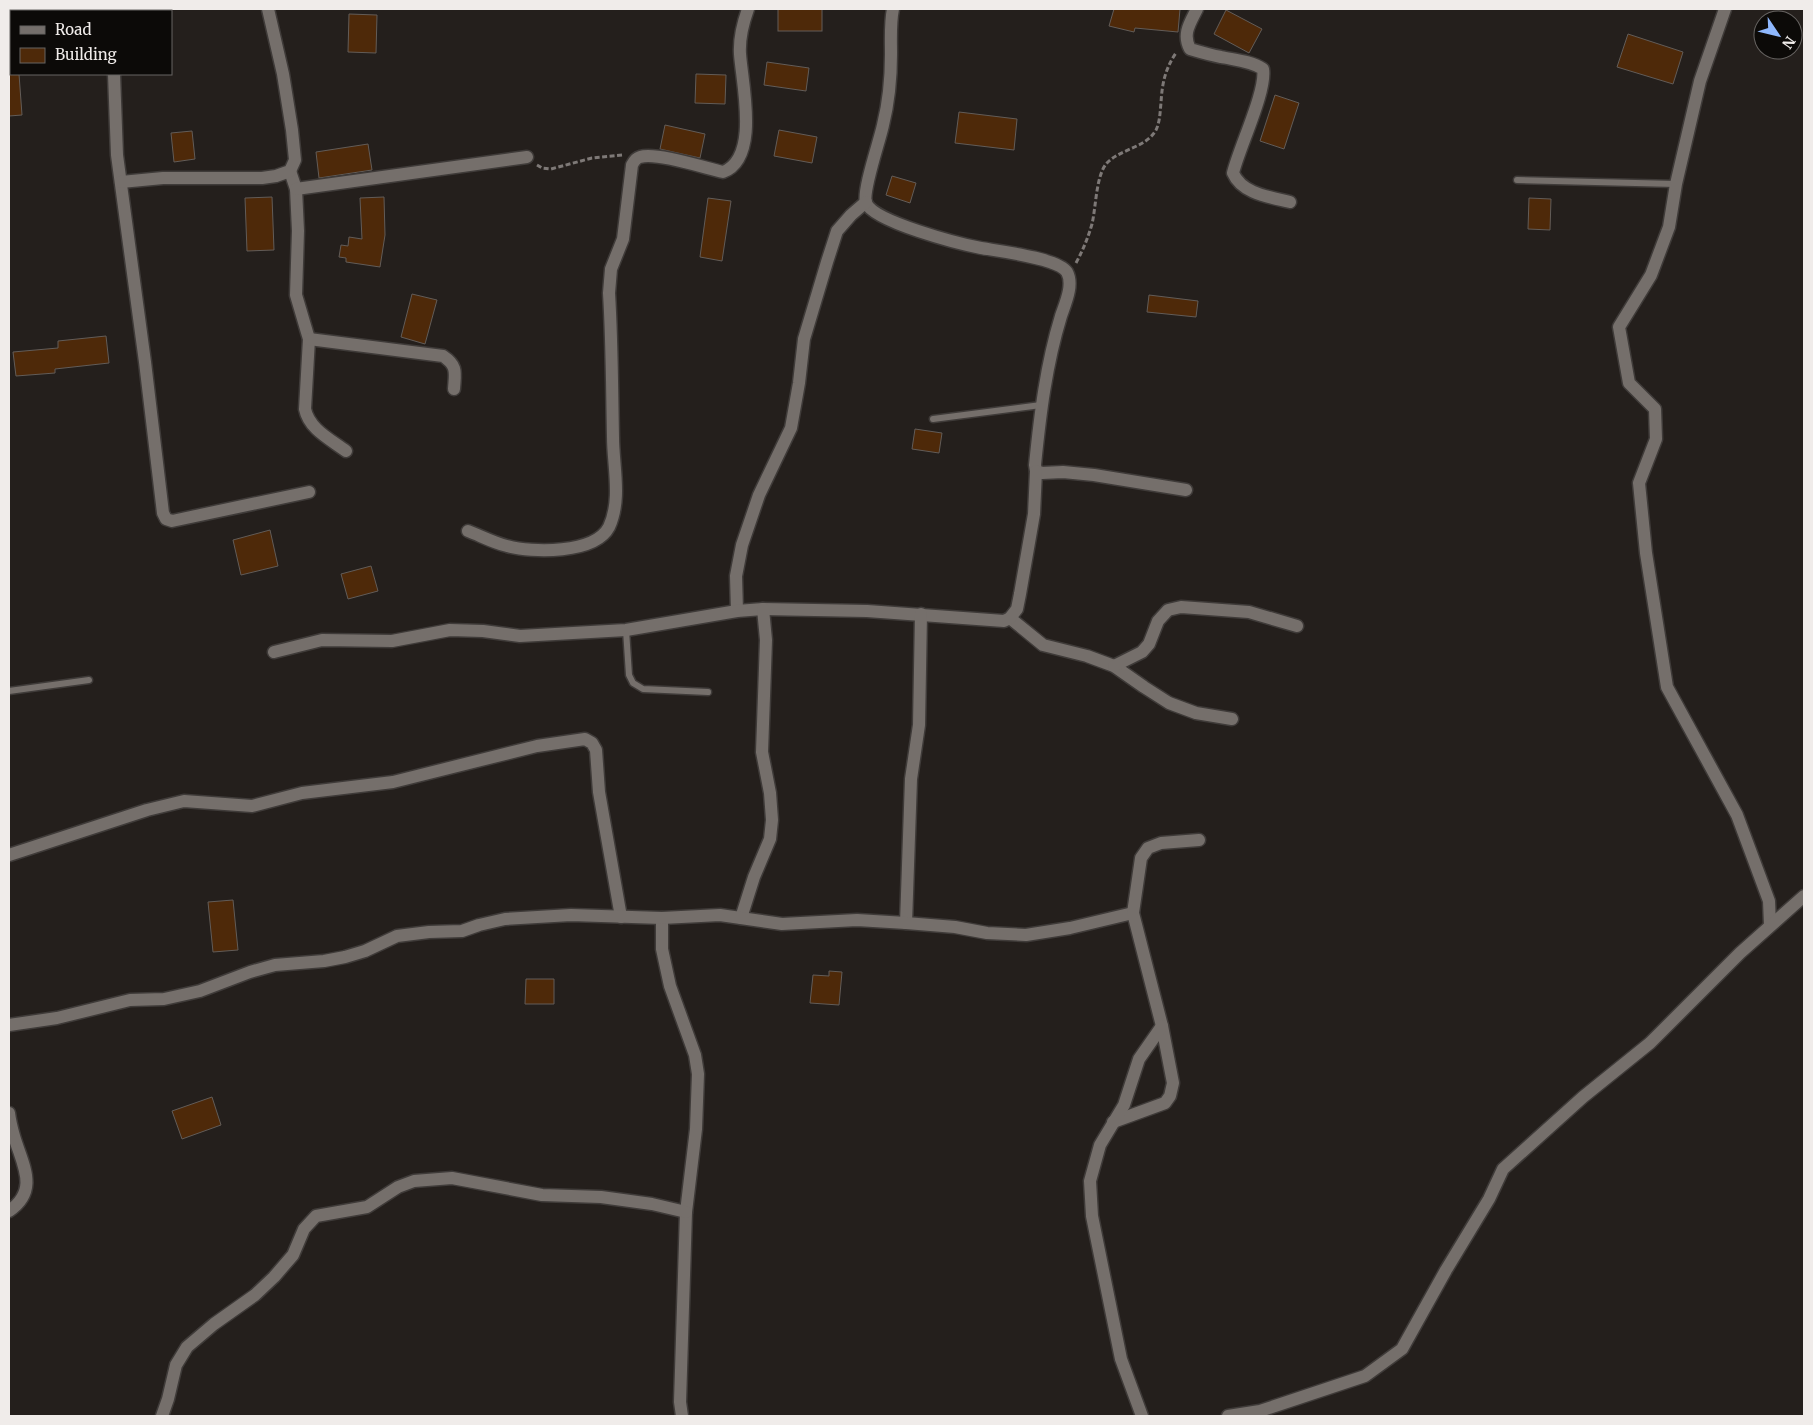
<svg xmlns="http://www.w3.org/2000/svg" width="1813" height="1425" font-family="Merriweather,serif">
  <rect width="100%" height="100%" fill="#241f1c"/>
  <g fill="#4e2909" stroke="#625c58">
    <rect x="778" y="9" width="44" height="22"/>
    <polygon points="1114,9 1180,9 1178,32 1135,28 1134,32 1109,26"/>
    <polygon points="1226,10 1262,29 1249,53 1214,34"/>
    <polygon points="349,14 377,15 376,53 348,52"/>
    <polygon points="1628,34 1683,52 1673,84 1617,67"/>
    <polygon points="767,62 809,68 806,91 764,85"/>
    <polygon points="11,65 11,74 19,74 22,115 9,116 9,66"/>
    <polygon points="696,74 726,75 725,104 695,103"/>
    <polygon points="1275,95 1299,103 1284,149 1260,141"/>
    <polygon points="959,112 1017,119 1014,150 955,143"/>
    <polygon points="665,125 705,134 700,158 660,149"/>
    <polygon points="779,130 817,137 812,163 774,156"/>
    <polygon points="192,131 195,159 174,162 171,133"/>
    <polygon points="368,144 372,170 319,178 316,152"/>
    <polygon points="892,176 916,183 910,203 886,195"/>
    <polygon points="272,197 274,250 247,251 245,198"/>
    <polygon points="384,197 385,235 380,267 346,262 346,258 339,257 341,245 348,246 349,237 362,239 360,198"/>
    <polygon points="708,198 731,201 722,261 700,257"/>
    <polygon points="1529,198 1551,199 1550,230 1528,229"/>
    <polygon points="412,294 437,300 425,344 401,337"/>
    <polygon points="1149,295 1198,301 1196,317 1147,312"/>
    <polygon points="106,336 109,363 55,369 55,373 16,376 13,352 58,348 58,341"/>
    <polygon points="915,429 942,433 939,453 912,449"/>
    <polygon points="270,530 278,566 241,575 233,540"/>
    <polygon points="371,566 378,591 348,599 341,574"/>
    <polygon points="233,900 238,950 213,952 208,902"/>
    <polygon points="829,971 842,972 839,1005 810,1003 813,975 829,976"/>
    <polygon points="526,979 554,979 554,1004 525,1004"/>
    <polygon points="212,1097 221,1125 182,1139 172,1111"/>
  </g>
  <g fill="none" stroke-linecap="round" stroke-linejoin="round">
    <defs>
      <g id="service">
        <polyline points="1517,180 1676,184"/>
        <polyline points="933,419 1041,405"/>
        <polyline points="626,630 629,675 633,683 643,689 708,692"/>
        <polyline points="9,691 89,680"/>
      </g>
      <g id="minor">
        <polyline points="112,9 112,11"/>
        <path d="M893,9C890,23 891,40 891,54C891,78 889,101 883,125C880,140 862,191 866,203C874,222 960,244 981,248C998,251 1058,258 1067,272C1074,285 1065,304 1061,316C1046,365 1040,415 1035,465L1036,471L1042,473L1063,472L1094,475L1186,490"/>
        <path d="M1197,9C1190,23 1182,34 1190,49C1200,52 1210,55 1221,57C1235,60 1251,61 1263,69C1267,90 1239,148 1233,173C1242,194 1270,197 1290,202"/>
        <polyline points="1725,9 1700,81 1676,184 1669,227 1651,275 1619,327 1629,383 1655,409 1656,439 1639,483 1646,553 1667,687 1737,815 1769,901 1770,925"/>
        <polyline points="114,74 117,155 145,362 163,513 166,519 172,521 309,492"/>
        <path d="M290,171L296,189L298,231L296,295L309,339L305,409C309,429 330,439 346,451"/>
        <polyline points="121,182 163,178 262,178 276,176 290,171 295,160 292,130 283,74 268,9"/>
        <polyline points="296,189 527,157"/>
        <path d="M309,339L443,356C458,366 455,373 454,389"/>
        <path d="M468,531C481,536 494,543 507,546C532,553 595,554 609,527C622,499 613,466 613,437C612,389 612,341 609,293L611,269L623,239L632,165C634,161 636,158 640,157C657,152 705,168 723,172C760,158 742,84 740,54C739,38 743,23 748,9"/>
        <polyline points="737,611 736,576 742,545 759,495 791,428 799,383 804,339 827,262 837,231 851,215 866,202"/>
        <polyline points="1010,618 1043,645 1087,656 1114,666 1144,687 1169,703 1196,713 1232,719"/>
        <polyline points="274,652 322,640 392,641 450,630 483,631 520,636 626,630 737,611 763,609 867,611 1004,621 1010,618 1017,609 1020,594 1034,514 1036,471"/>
        <polyline points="1114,666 1142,652 1149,644 1158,621 1168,610 1181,607 1249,612 1297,626"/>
        <polyline points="9,855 147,810 184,801 252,806 302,793 393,782 537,746 585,739 592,743 596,750 599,792 621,917"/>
        <polyline points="662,918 662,949 670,986 695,1055 698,1074 696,1129 686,1212 680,1402 682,1416"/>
        <polyline points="741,918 754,877 770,839 772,820 770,793 762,752 766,640 763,609"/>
        <polyline points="906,923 911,779 919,725 921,614"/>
        <polyline points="9,1025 57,1018 130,1000 164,999 200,991 250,972 275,965 324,961 345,957 365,951 397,936 429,932 462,931 479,925 505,919 571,915 662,918 720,915 782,924 857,920 906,923 955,927 987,933 1026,935 1070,928 1133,913"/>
        <path d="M9,1113C10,1121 12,1129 14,1136C22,1164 40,1190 9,1211"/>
        <polyline points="1113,1122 1165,1103 1170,1096 1173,1083 1162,1026 1133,913 1141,858 1148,848 1161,843 1199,840"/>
        <polyline points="162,1416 168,1399 176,1365 187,1347 214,1324 255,1295 274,1277 293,1255 304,1229 316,1216 367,1207 398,1187 414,1181 452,1178 542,1195 601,1197 652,1204 686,1212"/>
        <polyline points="1142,1416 1121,1359 1092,1216 1090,1181 1100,1145 1124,1105 1139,1059 1162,1026"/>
        <polyline points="1228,1416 1260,1411 1365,1376 1402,1349 1446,1270 1489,1199 1503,1169 1583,1097 1650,1043 1740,953 1804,896"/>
      </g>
    </defs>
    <use href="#service" stroke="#3f3b39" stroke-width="9"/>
    <use href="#minor" stroke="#3f3b39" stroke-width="15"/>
    <g stroke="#7e7977" stroke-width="3" stroke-dasharray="5 2.5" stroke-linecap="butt">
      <polyline points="537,165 542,168 551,169 592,158 623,155"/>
      <path d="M1076,263C1083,250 1088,238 1092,224C1096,207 1096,177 1106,164C1119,149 1146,148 1156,130C1160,122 1160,112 1161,103C1162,84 1165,69 1176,53"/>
    </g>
    <use href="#service" stroke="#756f6b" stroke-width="6"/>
    <use href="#minor" stroke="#756f6b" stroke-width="12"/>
  </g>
  <rect width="1813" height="1425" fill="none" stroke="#f0ecea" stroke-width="20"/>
  <rect x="10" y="10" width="162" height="65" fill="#0c0a08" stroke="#676462"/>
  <rect x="20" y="26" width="25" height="8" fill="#756f6b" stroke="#676462"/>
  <text x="55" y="35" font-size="15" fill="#f0ecea">Road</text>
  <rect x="20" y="48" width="25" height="15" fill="#4e2909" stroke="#676462"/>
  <text x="55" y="60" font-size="15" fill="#f0ecea">Building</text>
  <g transform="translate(1778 35) rotate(125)"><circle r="24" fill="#0c0a08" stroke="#676462"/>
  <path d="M0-4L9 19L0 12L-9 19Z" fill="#8fb8fd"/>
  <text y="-8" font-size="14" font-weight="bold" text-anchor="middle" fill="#f0ecea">N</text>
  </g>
</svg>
